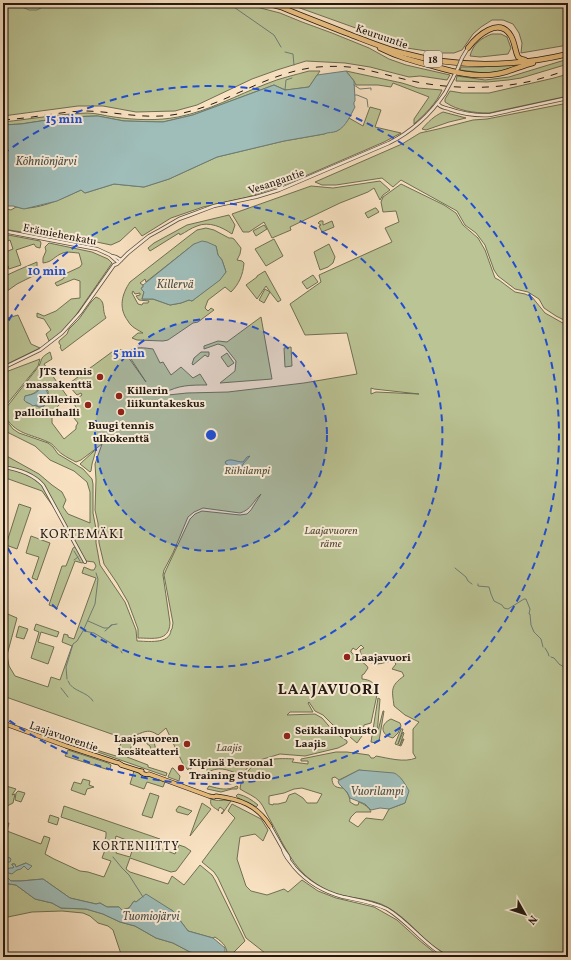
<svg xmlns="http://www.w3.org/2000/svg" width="571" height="960" font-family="Vollkorn,serif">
  <rect width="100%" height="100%" fill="#f9e2c2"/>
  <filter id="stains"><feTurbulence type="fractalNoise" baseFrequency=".005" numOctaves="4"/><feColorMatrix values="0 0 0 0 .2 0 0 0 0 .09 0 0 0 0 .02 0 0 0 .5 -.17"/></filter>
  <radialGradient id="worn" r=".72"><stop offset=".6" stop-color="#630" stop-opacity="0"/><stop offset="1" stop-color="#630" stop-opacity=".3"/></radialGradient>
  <g fill="#bbc495" stroke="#6f6f54" fill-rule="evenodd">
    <polygon points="3,3 241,3 280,13 302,22 332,33 369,48 389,59 406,65 450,75 447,80 420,76 409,77 370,67 345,63 306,61 277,70 252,79 197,105 175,111 136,112 103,106 78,106 3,116"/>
    <polygon points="286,3 568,3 568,45 521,53 522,43 519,33 513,24 503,20 492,20 481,27 473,34 462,50 454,53 440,53 400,47 364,31"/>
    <path d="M492,34H501L507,37L511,48L508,54L480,57L470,56C473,44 481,38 492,34Z"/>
    <polygon points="568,59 568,64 521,78 508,80 487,82 456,81 457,76 485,80 509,77"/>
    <polygon points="528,62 499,72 484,73 460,70 461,67 482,67"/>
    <path d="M309,71H320L309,87L287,90L283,89L274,85L193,115L163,122L124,121L97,116L67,117L21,124L3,125V122C31,119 59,114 87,113C97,113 105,116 114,117C135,120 157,121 178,117C209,111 237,95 266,84C280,78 295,75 309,71Z"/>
    <path d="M346,71L402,83L418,88L442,90C436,104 425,114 414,124V119L429,97L393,83L391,87L378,85H356L354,81Z"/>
    <path d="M568,74V96L489,113C474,113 458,111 445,102V99L450,91L462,93H489L554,78Z"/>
    <polygon points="568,103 568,322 556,316 544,308 539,299 528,292 515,289 498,276 494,270 485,245 476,233 465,225 457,211 401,180 393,187 382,178 336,185 322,185 315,182 402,144 420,133 438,129 473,120 487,119"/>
    <path d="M370,107L381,110L375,127L401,133L384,142L289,183L248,197L203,207L171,218L142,236L135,227L120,241L111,245L92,241L91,243L59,237L46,236L3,229V208L11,210L16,207C36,212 63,198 81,190L85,193L114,184L144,187L169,179L217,157L284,141L324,134L328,132L337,131L349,118L363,126Z"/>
    <path d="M443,112L466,118L449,122L426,130L422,129C428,122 434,116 443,112Z"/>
    <polygon points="380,181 390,190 383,195 380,200 374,188 368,192 340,203 290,227 291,230 272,238 264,222 249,232 243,232 232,214 311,186 333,188"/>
    <path d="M401,184L444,205L456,213L463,225L478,238L485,250L495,278L499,280L515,292L525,294L532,297L545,313L568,326V957H452C445,954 439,950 433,946C416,932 402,913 381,904C365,898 349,898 333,893C323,889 313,882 305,875C289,860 280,837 269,818C266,813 264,807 260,802C255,796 246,793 240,789L241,783L244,782L242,781C244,777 246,773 249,770C258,758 280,758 294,759L292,762L308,764V761H301V759L336,752H347L369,755L371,758H374L376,756C388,758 404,763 416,758L413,753V729L419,722L405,715L394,706C392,690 390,686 404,676L402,672L392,669L396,664L393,661C388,661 382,664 377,664C368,663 361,658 360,650L364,648L361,645L356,650L353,648L351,651V652L367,666L368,668L364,674L362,675V679C371,680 373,682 378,690L371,723L364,725L362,736L357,743L350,737L342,733L332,724L323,715L315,711L309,702L308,703L313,712H290L287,715L315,714L322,718L334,732L347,741V743L344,745L338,748L305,756L280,754L253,762L241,775C230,771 222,766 210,771L192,765L191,769L189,768V765L188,770L183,764L166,728L158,735C149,729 146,731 136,735L127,757L148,765V767L167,773L166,776L92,750L93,749L116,756L123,738L3,696V612L17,618L7,655L9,666L15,676L48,687L51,677L60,680L72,646L62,642L64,634L68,635V637L74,639L96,578L82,573L84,567L91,570H94L96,566L94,562L86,561L82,563L75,561L57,608L49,605L62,566H66L73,548L77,546L65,523L42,491L3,477V454L39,474L52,485L62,492L66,500L63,507L68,514L90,523V492L87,482L74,471L50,460L35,446L3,430V418L4,417L13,429L19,433L48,443L53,447L58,454L83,469L92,479L93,484V513L96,529V543L100,565L125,602L136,630L137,641C146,641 170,645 171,630L172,629L173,623L164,575L166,570L190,519L195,514L202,511L240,515L247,514L251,510L261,494C253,501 251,510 240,513L203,508L194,512L188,517L173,553L164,570L163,575L170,623C169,642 153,638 138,638V629L128,602L117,583L104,564L99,543L98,523L95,510L96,480L95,464L102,444L81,460L76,462C72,460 66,457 62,454C57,451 54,444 48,442C29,433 15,435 4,414L6,408L39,366C43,357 40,358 50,352L52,359L44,364L67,396L52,413V423L64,439L76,429V426L78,423L74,418L78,412L73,401L75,397L77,399L78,398L77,397H79L82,395L81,393L77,395L76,394L70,387L71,382L116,349L123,350L146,382L131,359L129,351C136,346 145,348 153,349L160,363L163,362L171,375L181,367L193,378L200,374L207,385C190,385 179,385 164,393L168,395L187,393L228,392L304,383L357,374L347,333L305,335L290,304L321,282L319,275L392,242L385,228L399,222L396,211L383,212L381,202L383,197ZM41,384L46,385L45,388L48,391V396L46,397L44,406L39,407L26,402L25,396C34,394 37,393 41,384ZM371,388L374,389L419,394L376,392L371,394ZM359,770L399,777L403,781L405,803L389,809L383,820L366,818L358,827L349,821L351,817L356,812H371C369,807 364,804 359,802L358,805H355L350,802C350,796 347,792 343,788C335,788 332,785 332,778L335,777L339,780ZM302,788L322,794L317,803H307L303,798L295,793L289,795L286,802L278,804H273V805L269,804V796L284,793L294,789Z"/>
    <polygon points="375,208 376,208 379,212 368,218 365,213"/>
    <path d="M229,215L235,225L232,234C222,227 209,221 197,226C191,228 186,232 180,235L179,233L150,251L148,248L154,243L187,225Z"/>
    <polygon points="320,221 323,221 323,225 332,221 334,227 322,232 319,226 321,225 318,223"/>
    <polygon points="264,225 267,229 256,236 253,231"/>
    <path d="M206,228L214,230L229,238H232L234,239L241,248L240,254L237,260L242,261L244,263C243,275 239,284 231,292L225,287L208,300L205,308L208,311L211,308L214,310L198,322L193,323L168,340L163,341L137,340L132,338L138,333H143C138,330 131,327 128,321C118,308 122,294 130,282L189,236L197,230ZM194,244L216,246L218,255L222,260L226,272L219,280L192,301L189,300L181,303L170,305L153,299H142L144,292L143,285L140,283L145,279L146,282ZM133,291L135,294L140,293V295L136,296L139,300L149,301L148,303H143L142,305L138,304L132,293Z"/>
    <polygon points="3,234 40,241 41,243 40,248 36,247 34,244 16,250 21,265 9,269 3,253 13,249 10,240 3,243"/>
    <polygon points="274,239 283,256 266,266 255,249"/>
    <path d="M49,243L92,252L108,259L112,263L74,318C67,326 59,336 49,341L46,334L51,330L44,319L37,317V313L44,316L56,311L71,299L80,298V281L74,279L57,286L55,283L63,279L67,273L80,267L82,264L79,253C74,253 68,251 63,253C54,256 53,262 43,263V258L46,251L45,247Z"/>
    <polygon points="329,244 335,257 333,263 328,267 320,270 314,252"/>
    <polygon points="37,262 37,274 17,284 3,294 3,277 18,270"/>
    <polygon points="265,271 281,300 278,302 270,292 264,303 259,300 265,289 270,292 266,286 257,299 246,285 257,277 257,276"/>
    <polygon points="313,275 318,282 307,289 302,282"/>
    <path d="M96,297C107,301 101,309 106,318L62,351L60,347L61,346L59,343V341L67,334L69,329L79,319L91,302Z"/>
    <polygon points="3,303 8,318 18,315 31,344 40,348 3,366"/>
    <polygon points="261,317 272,379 220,383 235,371 236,361 224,346 218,344 204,349 204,346 218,341 227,342"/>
    <polygon points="291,347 292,366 285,367 284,348"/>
    <polygon points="201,352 209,352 209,355 208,357 205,355 193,365 192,364 194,358"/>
    <polygon points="227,353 234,363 228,367 221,357"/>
    <polygon points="40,359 38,366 3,409 3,373"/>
    <polygon points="96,450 92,464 91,471 90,472 80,464 94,451"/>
    <polygon points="19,504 31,508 17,549 6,545"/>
    <polygon points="31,536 50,543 37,580 32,578 39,557 26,553"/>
    <polygon points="36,624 59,632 57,637 41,632 38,642 54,647 48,664 31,658 39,632 34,630"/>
    <polygon points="19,626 28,629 24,639 16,637"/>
    <polygon points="378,698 380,699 377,735 383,711 384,711 379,741 376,741 376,743 371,742"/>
    <path d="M391,719L400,723L401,726L398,733L393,738C380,735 380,724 391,719Z"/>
    <polygon points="401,729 403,729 398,744 403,732 404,733 400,745 403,739 404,739 401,746 395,744"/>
    <polygon points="150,740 154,742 156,750 153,753 150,751 151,750 150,746 146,743 146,742"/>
    <polygon points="68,750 108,763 111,765 110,769 109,770 65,756"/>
    <polygon points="172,768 173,768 180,776 179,781 168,777"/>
    <polygon points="134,771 165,782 163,787 147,782 144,789 130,784"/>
    <polygon points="83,779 90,781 89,785 94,787 87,789 85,795 71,790 74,782 81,784"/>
    <polygon points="3,785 16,789 12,795 15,794 13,803 7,806 3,806"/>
    <path d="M209,786C220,789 227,791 237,786L238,787L237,789H232L221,792L207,789Z"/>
    <polygon points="18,791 25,793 21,802 15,800 16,793"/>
    <polygon points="150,793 159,796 152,818 142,815"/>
    <path d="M238,794C246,796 252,800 258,805L256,807C250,804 240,800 236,796Z"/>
    <path d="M211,799C218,802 224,799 231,801L222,814L221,813H222L224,810L220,807L218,810L219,811C214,807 209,806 211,799Z"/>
    <polygon points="202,803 211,809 190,836"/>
    <polygon points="232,804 261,819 268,830 263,841 255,834 240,837 237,859 246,886 251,891 267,895 284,889 288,892 302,880 318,891 336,898 374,907 397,920 419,940 440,957 273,957 265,953 246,938 218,878 214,872 202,862 235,818 228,811"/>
    <path d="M64,806L160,839L157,847L175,854L179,845L185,847L191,851L176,871L171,872L130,858L126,869L130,872L168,884L172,876L184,885L200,865L212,875L215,880L245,941L234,952L240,957H228C226,946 225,944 215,937L213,938L188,931L173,911L144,896L136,902L134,901L129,908L122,910L119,907H107L100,903L96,904L70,898L43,879L21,881H11L8,878L3,879V874L5,872L17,870L26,863L16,867L15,864H12V865L14,867L13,868L6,869L4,864L5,862L10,858L3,857V829H6L8,823H9L7,831L41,844L44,836L50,838L45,854L54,859L80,871L88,872L104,877L111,861L102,858L105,850H108L110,846L104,844L106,836V832L61,817ZM116,836L137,844L132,851L130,857L116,853L118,848L114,846Z"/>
    <polygon points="179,806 192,811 188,815 177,812 176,810"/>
    <polygon points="50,815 59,818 57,825 48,822"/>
    <polygon points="3,883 16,885 35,899 52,903 61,908 86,909 103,914 120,922 135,926 156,938 173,943 190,952 206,956 206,957 122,957 113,930 108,926 98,923 90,916 83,913 62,911 32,912 3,918"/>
  </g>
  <g fill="#9fbdb9" stroke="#6d7c76">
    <path d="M346,71L354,81L355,99V101L354,102V105L355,107C351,114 346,127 337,131C333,133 328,132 324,134L284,141L217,157L169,179L144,187L114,184L85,193L81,190L57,201L24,209L13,206H7L3,203V125L21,124L67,117L98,116L124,121L163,122L193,115L274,85L285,90L309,87L317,75Z"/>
    <polygon points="202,241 207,242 216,246 218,255 222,260 226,272 220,280 192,301 189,300 181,303 170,305 153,299 142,299 144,292 142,290 141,288 143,287 143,285 194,244"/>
    <path d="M44,382L45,383V388L48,394L46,397L44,406L39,407L36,405L33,406C30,403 26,403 24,400L25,396C30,395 35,394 38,391C41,387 39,385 44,382Z"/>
    <path d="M250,456L243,464L242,469L237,468L234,470L233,469L225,463L226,461C232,458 236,462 243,462L247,457Z"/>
    <path d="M359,770L394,773C401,776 405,784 409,791L405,803L389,809L380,808L371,810L365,804L350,798L347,792L339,784L338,781Z"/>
    <polygon points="3,857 10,858 11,859 10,862 5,862 4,864 6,869 10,868 13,868 14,867 12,865 12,864 15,864 16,867 26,863 32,866 28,870 24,866 21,869 17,870 12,874 5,872 3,874"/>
    <polygon points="8,878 11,881 21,881 43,879 70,898 96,904 100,903 107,907 119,907 122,910 129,908 134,901 136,902 146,894 173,911 188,931 213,938 225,948 225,957 206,957 206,956 190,952 173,943 156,938 135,926 120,922 103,914 86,909 61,908 52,903 35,899 16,885 3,883 3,879"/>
  </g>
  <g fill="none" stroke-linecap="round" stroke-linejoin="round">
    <g stroke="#6d7c76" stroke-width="1">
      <polyline points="16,3 22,7 29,10 37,10 45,6 61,3"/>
      <polyline points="228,3 274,35 281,47"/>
      <polyline points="285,52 293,54 294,65"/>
      <polyline points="354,85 360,89 371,88 371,90"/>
      <polyline points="285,90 286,80 292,78"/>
      <polyline points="355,95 357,95 367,99 368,107"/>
      <polyline points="74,551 80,561"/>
      <polyline points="74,560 78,557"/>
      <polyline points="455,568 466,577 468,581 472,584"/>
      <polyline points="478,584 478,586 489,587 491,594 494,601 502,605 504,608 508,609 524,599 526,599 530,609 529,614 530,614 531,625 534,632 541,639 543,647"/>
      <polyline points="88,621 104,628 108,628 111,625 117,624"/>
      <polyline points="84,631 94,633 119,648"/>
      <polyline points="105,631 112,625"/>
      <polyline points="545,648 548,653 549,656"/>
      <polyline points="121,651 122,653"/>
      <polyline points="551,657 554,658 560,665 561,665 566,669 568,668"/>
      <polyline points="67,679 66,667 73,644 77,641 83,631 95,604 98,579 96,573"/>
      <path d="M68,681C72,692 87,691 93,701"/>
      <polyline points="61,688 68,697"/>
      <polyline points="113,857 122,868 129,875 143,897"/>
    </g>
    <defs>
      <g id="minor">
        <polyline points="462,58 468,48"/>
        <polyline points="453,78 458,68"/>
        <path d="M438,104C441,108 444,107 449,109C463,114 474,116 490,115L568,98"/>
        <polyline points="3,231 97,249 110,255 118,262"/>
        <polyline points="112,256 116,257 121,260"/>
        <path d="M3,368L40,350L62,333L80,313L114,265L117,264L128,253L149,236L160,230L179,219L190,215L214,206L256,197L279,190L389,143C413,131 430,115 445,93"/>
        <path d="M3,467C17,469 33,474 43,485L85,562"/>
        <path d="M270,826L283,849C284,856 290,861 294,867C307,882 324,892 343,897C358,900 373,902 387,909C409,922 424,945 447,957"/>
        <polyline points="283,849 288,856 289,859"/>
      </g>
      <g id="major">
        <polyline points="3,723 66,746 115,762 119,763 122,765"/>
        <polyline points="121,765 140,771 142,771"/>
        <path d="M140,771C142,774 146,775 149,774L209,796L214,797L216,796C240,799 257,805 270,826"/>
      </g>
      <g id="highway">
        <path d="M266,3L281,7C302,16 324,24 346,33C365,40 383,48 403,53C456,68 514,67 568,54"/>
        <path d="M380,48C398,57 413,61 433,66C454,72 475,78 497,74C509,72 521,66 533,63"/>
        <path d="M468,48C477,36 499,16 511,36C515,43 515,51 518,57L521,59L525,60"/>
      </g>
    </defs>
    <use href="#minor" stroke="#584c3e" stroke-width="4"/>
    <use href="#major" stroke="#231a12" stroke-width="5"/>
    <use href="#highway" stroke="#231a12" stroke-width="6"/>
    <use href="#minor" stroke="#fbecd7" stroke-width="2.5"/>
    <use href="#major" stroke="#ecc181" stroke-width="3.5"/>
    <use href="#highway" stroke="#ecc181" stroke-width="4.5"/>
    <path stroke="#231a12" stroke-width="1" stroke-dasharray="7 7" stroke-linecap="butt" d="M3,120C15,119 27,118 39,116C55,114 71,111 87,111C118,112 147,120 178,114C227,105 266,72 318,67C331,66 344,66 357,68C379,72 400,79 422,83C457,89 493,89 527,82C541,79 555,74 568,70"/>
    <defs>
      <g id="minor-bridge">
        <polyline points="458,68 462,58"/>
        <polyline points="445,93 453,78"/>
      </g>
    </defs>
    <use href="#minor-bridge" stroke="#584c3e" stroke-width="4" stroke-linecap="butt"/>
    <use href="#minor-bridge" stroke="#fbecd7" stroke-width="2.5"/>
  </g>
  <circle cx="211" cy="435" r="116" fill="#1d4ed8" fill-opacity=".12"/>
  <g fill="none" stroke="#1d4ed8" stroke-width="2" stroke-dasharray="7 5">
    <circle cx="211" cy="435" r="116"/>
    <path d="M3 331A232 232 0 1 1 3 539"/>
    <path d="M3 154A349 349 0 1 1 3 716"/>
  </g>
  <g fill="#8f2418" stroke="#fbecd7" stroke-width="1.5">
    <circle cx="100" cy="377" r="4"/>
    <circle cx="119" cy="396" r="4"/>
    <circle cx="88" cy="405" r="4"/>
    <circle cx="121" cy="412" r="4"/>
    <circle cx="347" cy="657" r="4"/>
    <circle cx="287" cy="736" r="4"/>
    <circle cx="187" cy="744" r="4"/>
    <circle cx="181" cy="768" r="4"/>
  </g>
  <g text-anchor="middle" stroke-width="4" stroke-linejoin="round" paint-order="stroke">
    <rect fill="#fbecd7" stroke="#64594d" stroke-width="1" x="424" y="51" width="18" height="16" rx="3"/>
    <g font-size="10" font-weight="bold" fill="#231a12">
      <text x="433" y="63">18</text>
    </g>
    <g font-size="11" fill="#231a12" stroke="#fbecd7">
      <text transform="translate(382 36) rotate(19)" y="4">Keuruuntie</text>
      <text transform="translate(276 181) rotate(-19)" y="4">Vesangantie</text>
      <text transform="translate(60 234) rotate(11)" y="4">Erämiehenkatu</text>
      <text transform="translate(64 736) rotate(19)" y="4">Laajavuorentie</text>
    </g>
    <g font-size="11" font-weight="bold" fill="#231a12" stroke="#fbecd7" text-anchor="start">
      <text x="92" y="375" text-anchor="end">JTS tennis<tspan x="92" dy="13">massakenttä</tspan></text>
      <text x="127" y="394">Killerin<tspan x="127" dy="13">liikuntakeskus</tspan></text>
      <text x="80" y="403" text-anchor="end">Killerin<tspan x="80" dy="13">palloiluhalli</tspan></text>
      <text x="121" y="429" text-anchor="middle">Buugi tennis<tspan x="121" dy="13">ulkokenttä</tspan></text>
      <text x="355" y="661">Laajavuori</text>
      <text x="295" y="734">Seikkailupuisto<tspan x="295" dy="13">Laajis</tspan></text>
      <text x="179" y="742" text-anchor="end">Laajavuoren<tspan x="179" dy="13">kesäteatteri</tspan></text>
      <text x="189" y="766">Kipinä Personal<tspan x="189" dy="13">Training Studio</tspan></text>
    </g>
    <g font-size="11" font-style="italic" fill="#514d39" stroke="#fbecd7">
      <text x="247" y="474">Riihilampi</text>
      <text x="331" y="534">Laajavuoren<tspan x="331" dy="13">räme</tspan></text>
      <text x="229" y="751">Laajis</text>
    </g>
    <g font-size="12" font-style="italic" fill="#4e534c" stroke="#fbecd7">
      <text x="46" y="165">Köhniönjärvi</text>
      <text x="175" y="288">Killervä</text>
      <text x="377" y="795">Vuorilampi</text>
      <text x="151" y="920">Tuomiojärvi</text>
    </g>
    <g font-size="12" letter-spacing="1" fill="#231a12" stroke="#fbecd7">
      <text x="136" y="850">KORTENIITTY</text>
    </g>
    <g font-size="13" letter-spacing="1" fill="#231a12" stroke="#fbecd7">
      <text x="82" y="538">KORTEMÄKI</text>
    </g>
    <g font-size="15" font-weight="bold" letter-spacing="1" fill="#231a12" stroke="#fbecd7">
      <text x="329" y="694">LAAJAVUORI</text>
    </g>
  </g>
  <circle cx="211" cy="435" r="6" fill="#1d4ed8" stroke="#fbecd7" stroke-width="2"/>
  <g font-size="12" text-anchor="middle" font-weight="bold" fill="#1d4ed8" stroke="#fbecd7" stroke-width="4" stroke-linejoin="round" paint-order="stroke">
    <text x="64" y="123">15 min</text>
    <text x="47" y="275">10 min</text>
    <text x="129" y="357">5 min</text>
  </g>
  <rect width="571" height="960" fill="none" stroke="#f9e2c2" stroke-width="16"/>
  <rect x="4" y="4" width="563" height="952" fill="none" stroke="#231a12" stroke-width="2"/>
  <rect x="8" y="8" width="555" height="944" fill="none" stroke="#231a12"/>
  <g transform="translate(525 914) rotate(129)" stroke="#fbecd7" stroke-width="3" paint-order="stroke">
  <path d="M0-3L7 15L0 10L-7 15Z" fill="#231a12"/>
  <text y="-6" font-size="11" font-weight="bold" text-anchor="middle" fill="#231a12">N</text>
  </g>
  <rect width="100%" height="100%" filter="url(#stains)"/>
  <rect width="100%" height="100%" fill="url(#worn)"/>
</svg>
